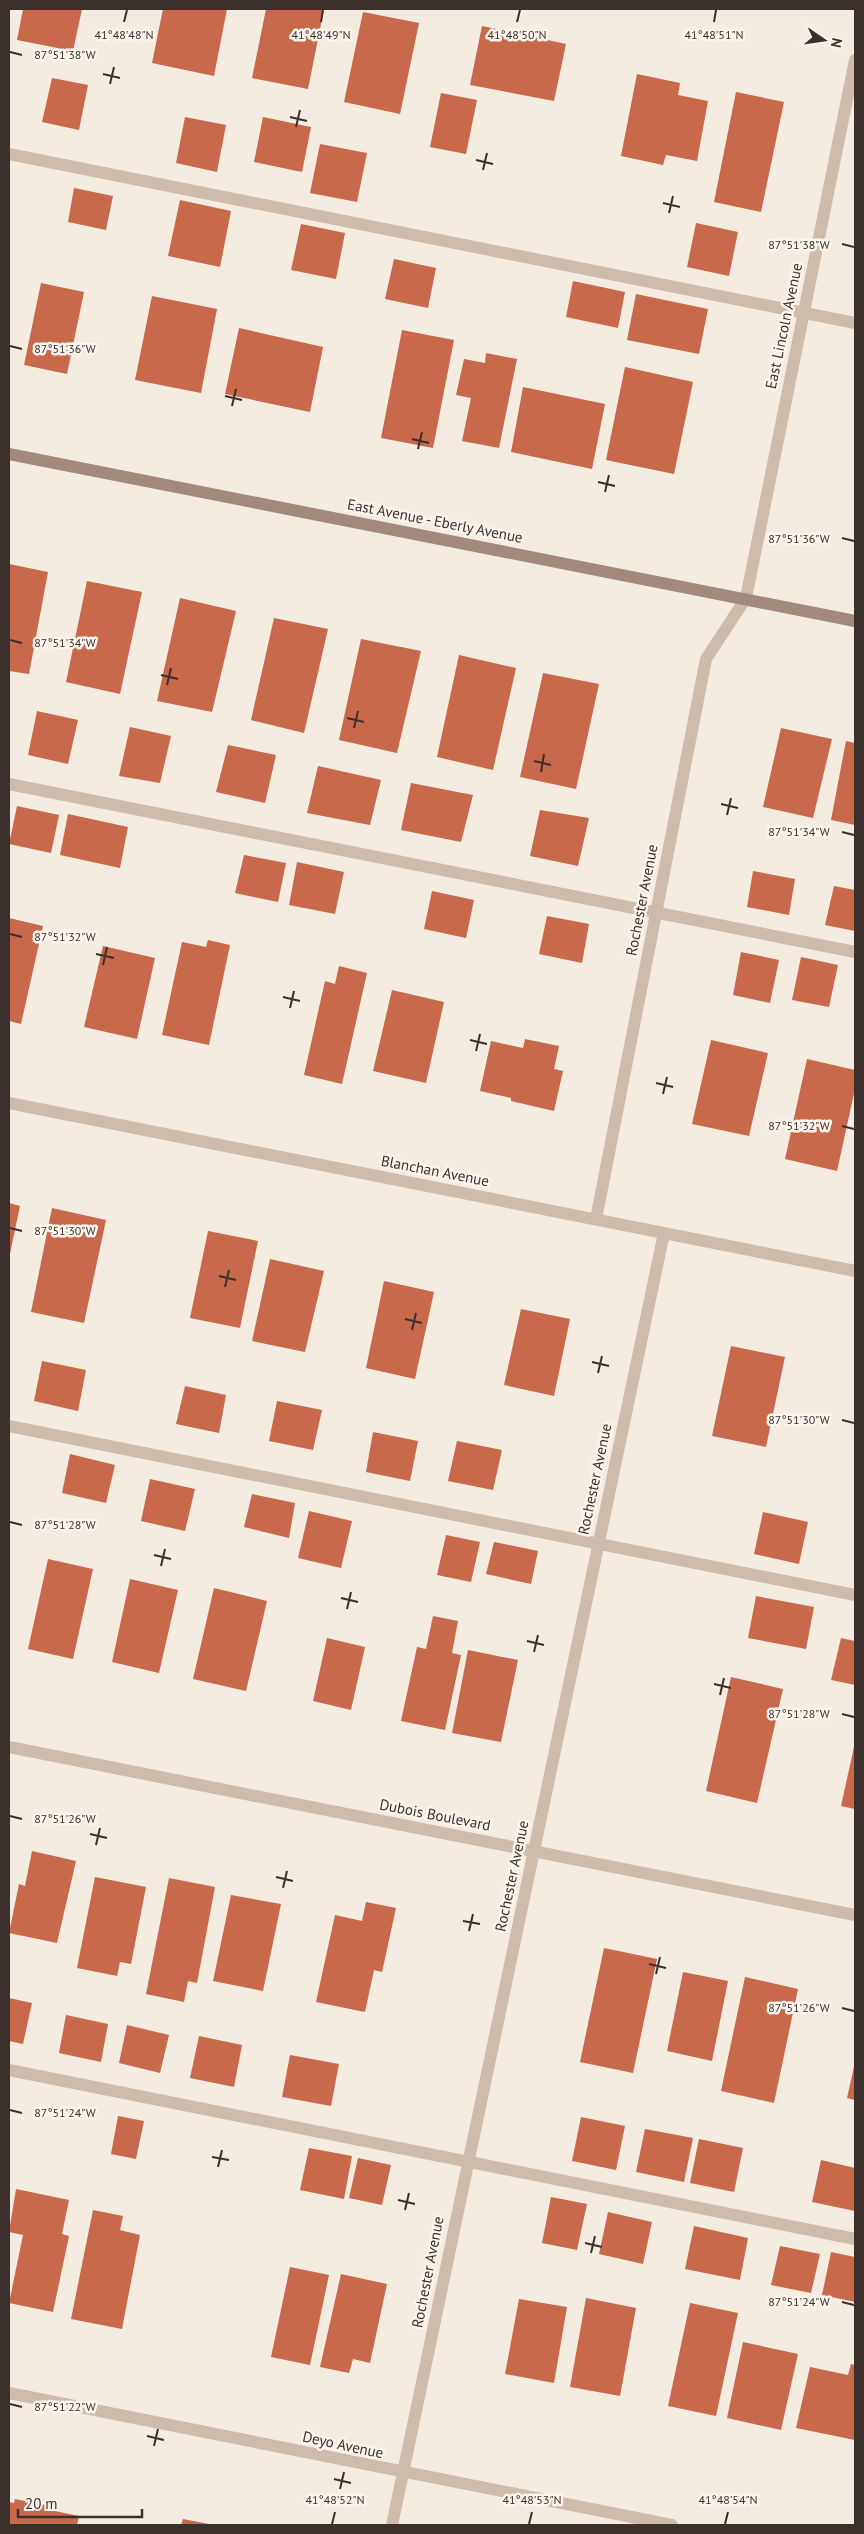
<svg xmlns="http://www.w3.org/2000/svg" width="864" height="2534" font-family="'PT Sans',sans-serif">
  <rect width="100%" height="100%" fill="#f4ebe1"/>
  <g fill="#c8694b">
    <polygon points="23,9 82,9 73,51 17,40"/>
    <polygon points="163,9 227,9 214,76 152,63"/>
    <polygon points="266,9 324,9 308,89 252,78"/>
    <polygon points="363,12 419,23 400,114 344,102"/>
    <polygon points="482,26 566,44 554,101 470,85"/>
    <polygon points="637,74 680,83 678,95 708,101 697,161 666,155 663,165 621,156"/>
    <polygon points="52,78 88,85 79,130 42,122"/>
    <polygon points="736,92 784,102 761,212 714,202"/>
    <polygon points="441,93 477,100 466,154 430,147"/>
    <polygon points="185,117 226,125 217,172 176,163"/>
    <polygon points="263,117 311,127 302,172 254,162"/>
    <polygon points="320,144 367,153 357,202 310,193"/>
    <polygon points="74,188 113,196 106,230 68,222"/>
    <polygon points="180,200 231,211 220,267 168,256"/>
    <polygon points="696,223 738,232 729,276 687,267"/>
    <polygon points="301,224 345,233 336,279 291,270"/>
    <polygon points="394,259 436,268 428,308 385,299"/>
    <polygon points="573,281 625,292 618,328 566,317"/>
    <polygon points="41,283 84,292 67,374 24,365"/>
    <polygon points="636,294 708,309 699,354 627,340"/>
    <polygon points="152,296 217,309 201,393 135,380"/>
    <polygon points="239,328 323,347 310,412 225,394"/>
    <polygon points="402,330 454,340 433,448 381,438"/>
    <polygon points="486,353 517,359 499,448 462,441 471,398 456,395 464,359 485,363"/>
    <polygon points="625,367 693,382 674,474 606,460"/>
    <polygon points="523,387 605,404 592,469 511,452"/>
    <polygon points="9,564 48,572 29,674 9,671"/>
    <polygon points="87,581 142,592 120,694 66,682"/>
    <polygon points="180,598 236,611 212,712 157,701"/>
    <polygon points="274,618 328,629 304,733 251,720"/>
    <polygon points="361,639 421,651 397,753 339,740"/>
    <polygon points="459,655 516,668 493,770 437,757"/>
    <polygon points="543,673 599,684 576,789 520,777"/>
    <polygon points="37,711 78,720 68,764 28,755"/>
    <polygon points="130,727 171,736 160,783 119,776"/>
    <polygon points="781,728 832,739 813,818 763,807"/>
    <polygon points="846,741 855,743 855,825 831,820"/>
    <polygon points="228,745 276,755 265,803 216,792"/>
    <polygon points="318,766 381,780 370,825 307,813"/>
    <polygon points="411,783 473,795 461,842 401,830"/>
    <polygon points="17,806 59,815 51,853 9,844"/>
    <polygon points="540,810 589,818 578,866 530,856"/>
    <polygon points="68,814 128,827 120,868 60,855"/>
    <polygon points="244,855 286,863 278,902 235,893"/>
    <polygon points="297,862 344,872 335,914 289,905"/>
    <polygon points="753,871 795,879 789,915 747,907"/>
    <polygon points="834,886 855,890 855,931 825,925"/>
    <polygon points="432,891 474,900 466,938 424,929"/>
    <polygon points="547,916 589,924 582,963 539,954"/>
    <polygon points="9,918 43,926 21,1024 9,1021"/>
    <polygon points="208,940 230,945 209,1045 162,1035 182,942 206,947"/>
    <polygon points="103,946 155,958 137,1039 84,1027"/>
    <polygon points="741,952 779,960 770,1003 733,995"/>
    <polygon points="801,957 838,965 829,1007 792,1000"/>
    <polygon points="339,966 367,973 342,1084 304,1075 325,981 335,984"/>
    <polygon points="392,990 444,1002 426,1083 373,1071"/>
    <polygon points="525,1039 559,1046 554,1069 563,1071 554,1111 511,1101 511,1098 480,1091 491,1041 523,1048"/>
    <polygon points="711,1040 768,1053 749,1136 692,1124"/>
    <polygon points="807,1059 855,1070 855,1089 837,1171 785,1159"/>
    <polygon points="9,1203 20,1206 10,1254 9,1254"/>
    <polygon points="52,1208 106,1220 84,1323 31,1312"/>
    <polygon points="208,1231 258,1241 240,1328 190,1318"/>
    <polygon points="270,1259 324,1271 305,1352 252,1341"/>
    <polygon points="384,1281 434,1292 415,1379 366,1368"/>
    <polygon points="521,1309 570,1319 554,1396 504,1385"/>
    <polygon points="731,1346 785,1357 766,1447 712,1436"/>
    <polygon points="42,1361 86,1370 78,1411 34,1401"/>
    <polygon points="185,1386 226,1395 219,1433 176,1424"/>
    <polygon points="277,1401 322,1410 313,1450 269,1441"/>
    <polygon points="373,1432 418,1441 410,1481 366,1472"/>
    <polygon points="457,1441 502,1450 493,1490 448,1481"/>
    <polygon points="70,1454 115,1465 106,1503 62,1493"/>
    <polygon points="150,1479 195,1489 185,1531 141,1521"/>
    <polygon points="252,1494 295,1503 289,1538 244,1527"/>
    <polygon points="309,1511 352,1521 341,1568 298,1558"/>
    <polygon points="763,1512 808,1522 799,1564 754,1554"/>
    <polygon points="446,1535 480,1542 471,1582 437,1575"/>
    <polygon points="494,1542 538,1551 531,1584 486,1574"/>
    <polygon points="48,1559 93,1569 73,1659 28,1649"/>
    <polygon points="130,1579 178,1590 159,1673 112,1662"/>
    <polygon points="214,1588 267,1601 246,1691 193,1679"/>
    <polygon points="756,1596 814,1607 806,1649 748,1638"/>
    <polygon points="433,1616 458,1621 452,1653 461,1655 445,1730 401,1721 417,1647 426,1649"/>
    <polygon points="327,1638 365,1647 351,1710 313,1701"/>
    <polygon points="841,1638 855,1641 855,1685 831,1680"/>
    <polygon points="468,1650 518,1660 501,1742 452,1733"/>
    <polygon points="731,1677 783,1689 757,1803 706,1791"/>
    <polygon points="855,1742 855,1809 841,1806"/>
    <polygon points="32,1851 76,1861 57,1943 9,1933 19,1884 25,1886"/>
    <polygon points="95,1877 146,1887 131,1964 120,1962 117,1976 77,1968"/>
    <polygon points="169,1878 215,1887 197,1983 188,1981 184,2002 146,1994"/>
    <polygon points="231,1895 281,1904 263,1991 213,1981"/>
    <polygon points="366,1902 396,1908 382,1972 374,1970 365,2012 316,2002 335,1915 362,1921"/>
    <polygon points="604,1948 657,1959 633,2073 580,2062"/>
    <polygon points="683,1972 728,1981 712,2061 667,2051"/>
    <polygon points="745,1977 798,1989 774,2103 721,2091"/>
    <polygon points="9,1998 32,2003 23,2044 9,2041"/>
    <polygon points="66,2015 108,2024 101,2062 59,2053"/>
    <polygon points="127,2025 169,2035 160,2073 119,2063"/>
    <polygon points="199,2036 242,2045 234,2087 190,2078"/>
    <polygon points="290,2055 339,2064 331,2106 282,2097"/>
    <polygon points="855,2062 855,2100 847,2098"/>
    <polygon points="118,2116 144,2121 136,2159 111,2154"/>
    <polygon points="581,2117 625,2126 616,2170 572,2161"/>
    <polygon points="645,2129 693,2138 684,2182 636,2172"/>
    <polygon points="699,2139 743,2148 734,2192 690,2183"/>
    <polygon points="309,2148 352,2156 344,2199 300,2190"/>
    <polygon points="358,2158 391,2165 382,2205 349,2198"/>
    <polygon points="821,2160 855,2168 855,2211 812,2202"/>
    <polygon points="16,2189 69,2200 62,2234 69,2236 53,2312 9,2303 23,2235 9,2232"/>
    <polygon points="551,2197 587,2204 577,2250 542,2243"/>
    <polygon points="93,2210 123,2216 120,2230 140,2235 122,2329 71,2319"/>
    <polygon points="608,2212 652,2222 643,2264 599,2254"/>
    <polygon points="694,2226 748,2238 740,2280 685,2269"/>
    <polygon points="780,2246 820,2254 811,2293 771,2285"/>
    <polygon points="831,2252 855,2257 855,2302 822,2295"/>
    <polygon points="290,2267 329,2275 310,2365 271,2357"/>
    <polygon points="341,2274 387,2284 370,2363 353,2359 349,2373 320,2367"/>
    <polygon points="586,2298 636,2308 620,2396 570,2387"/>
    <polygon points="519,2299 567,2307 554,2383 505,2374"/>
    <polygon points="690,2303 738,2313 716,2416 668,2406"/>
    <polygon points="743,2342 798,2354 781,2430 727,2418"/>
    <polygon points="851,2364 855,2365 855,2440 796,2428 810,2367 848,2375"/>
    <polygon points="15,2499 46,2505 45,2509 79,2516 77,2525 9,2525 9,2502 14,2503"/>
    <polygon points="183,2519 209,2524 209,2525 181,2525"/>
  </g>
  <g fill="none" stroke-linecap="round" stroke-linejoin="round">
    <g stroke="#cdbbac" stroke-width="12">
      <polyline points="9,154 855,323"/>
      <polyline points="9,784 855,952"/>
      <polyline points="9,1426 855,1595"/>
      <polyline points="9,2070 855,2239"/>
    </g>
    <g stroke="#cdbbac" stroke-width="12">
      <polyline points="9,1103 855,1271"/>
      <polyline points="596,1219 706,659 746,598 855,60"/>
      <polyline points="9,1747 855,1915"/>
      <polyline points="9,2393 672,2525"/>
      <polyline points="392,2525 664,1233"/>
    </g>
    <polyline stroke="#a18a7d" stroke-width="12" points="9,454 855,621"/>
  </g>
  <path fill="none" stroke="#3b302b" stroke-width="2" d="M124,22L127,10M321,22L323,10M517,22L520,10M714,22L716,10M10,52L22,55M103,74L120,78M110,84L114,67M290,117L307,121M296,127L300,110M476,160L493,164M483,170L487,153M663,203L680,207M669,213L673,196M842,244L854,247M10,346L22,349M225,396L242,400M232,406L236,389M412,439L429,443M418,449L422,432M598,482L615,486M605,492L609,475M842,538L854,541M10,640L22,643M161,675L178,679M167,685L171,668M347,718L364,722M354,728L358,711M534,761L551,765M541,772L544,754M721,804L738,808M727,815L731,798M842,832L854,835M10,934L22,937M96,954L114,958M103,965L107,947M283,997L300,1001M290,1008L294,991M470,1040L487,1044M476,1051L480,1034M656,1083L673,1087M663,1094L667,1077M842,1126L854,1129M10,1228L22,1231M219,1276L236,1280M225,1287L229,1270M405,1319L422,1323M412,1330L416,1313M592,1362L609,1366M598,1373L602,1356M842,1420L854,1423M10,1522L22,1525M154,1555L171,1559M161,1566L165,1549M341,1598L358,1602M347,1609L351,1592M527,1641L544,1645M534,1652L538,1635M714,1684L731,1688M720,1695L724,1678M842,1714L854,1717M10,1816L22,1819M90,1834L107,1838M96,1845L100,1828M276,1877L293,1881M283,1888L287,1871M463,1921L480,1924M469,1931L473,1914M649,1964L666,1968M656,1974L660,1957M842,2008L854,2011M10,2110L22,2113M212,2157L229,2160M218,2167L222,2150M398,2200L415,2204M405,2210L409,2193M585,2243L602,2247M591,2253L595,2236M842,2302L854,2305M10,2404L22,2407M147,2436L164,2440M154,2446L158,2429M334,2479L351,2483M340,2489L344,2472M332,2524L335,2512M529,2524L532,2512M725,2524L728,2512"/>
  <g text-anchor="middle" stroke-width="5" stroke-linejoin="round" paint-order="stroke">
    <g font-size="15" fill="#3b302b" stroke="#fbf5ee">
      <text transform="translate(784 326) rotate(-78)" y="5">East Lincoln Avenue</text>
      <text transform="translate(435 521) rotate(11)" y="5">East Avenue - Eberly Avenue</text>
      <text transform="translate(642 900) rotate(-79)" y="5">Rochester Avenue</text>
      <text transform="translate(435 1171) rotate(11)" y="5">Blanchan Avenue</text>
      <text transform="translate(595 1479) rotate(-78)" y="5">Rochester Avenue</text>
      <text transform="translate(435 1815) rotate(11)" y="5">Dubois Boulevard</text>
      <text transform="translate(512 1876) rotate(-78)" y="5">Rochester Avenue</text>
      <text transform="translate(428 2272) rotate(-79)" y="5">Rochester Avenue</text>
      <text transform="translate(343 2445) rotate(12)" y="5">Deyo Avenue</text>
    </g>
  </g>
  <g font-size="12" text-anchor="middle" fill="#3b302b" stroke="#fbf5ee" stroke-width="5" stroke-linejoin="round" paint-order="stroke">
    <text x="124" y="39">41°48'48"N</text>
    <text x="321" y="39">41°48'49"N</text>
    <text x="517" y="39">41°48'50"N</text>
    <text x="714" y="39">41°48'51"N</text>
    <text x="65" y="59">87°51'38"W</text>
    <text x="799" y="249">87°51'38"W</text>
    <text x="65" y="353">87°51'36"W</text>
    <text x="799" y="543">87°51'36"W</text>
    <text x="65" y="647">87°51'34"W</text>
    <text x="799" y="836">87°51'34"W</text>
    <text x="65" y="941">87°51'32"W</text>
    <text x="799" y="1130">87°51'32"W</text>
    <text x="65" y="1235">87°51'30"W</text>
    <text x="799" y="1424">87°51'30"W</text>
    <text x="65" y="1529">87°51'28"W</text>
    <text x="799" y="1718">87°51'28"W</text>
    <text x="65" y="1823">87°51'26"W</text>
    <text x="799" y="2012">87°51'26"W</text>
    <text x="65" y="2117">87°51'24"W</text>
    <text x="799" y="2306">87°51'24"W</text>
    <text x="65" y="2411">87°51'22"W</text>
    <text x="335" y="2504">41°48'52"N</text>
    <text x="532" y="2504">41°48'53"N</text>
    <text x="728" y="2504">41°48'54"N</text>
  </g>
  <rect width="864" height="2534" fill="none" stroke="#3b302b" stroke-width="20"/>
  <g transform="translate(824 40) rotate(103)" stroke="#fbf5ee" stroke-width="4" paint-order="stroke">
  <path d="M0-4L9 19L0 12L-9 19Z" fill="#3b302b"/>
  <text y="-8" font-size="14" font-weight="bold" text-anchor="middle" fill="#3b302b">N</text>
  </g>
  <path d="M18 2509v8h124v-8" fill="none" stroke="#3b302b" stroke-width="2.5"/>
  <text x="25" y="2509" font-size="15" fill="#3b302b" stroke="#fbf5ee" stroke-width="4" paint-order="stroke">20 m</text>
</svg>
